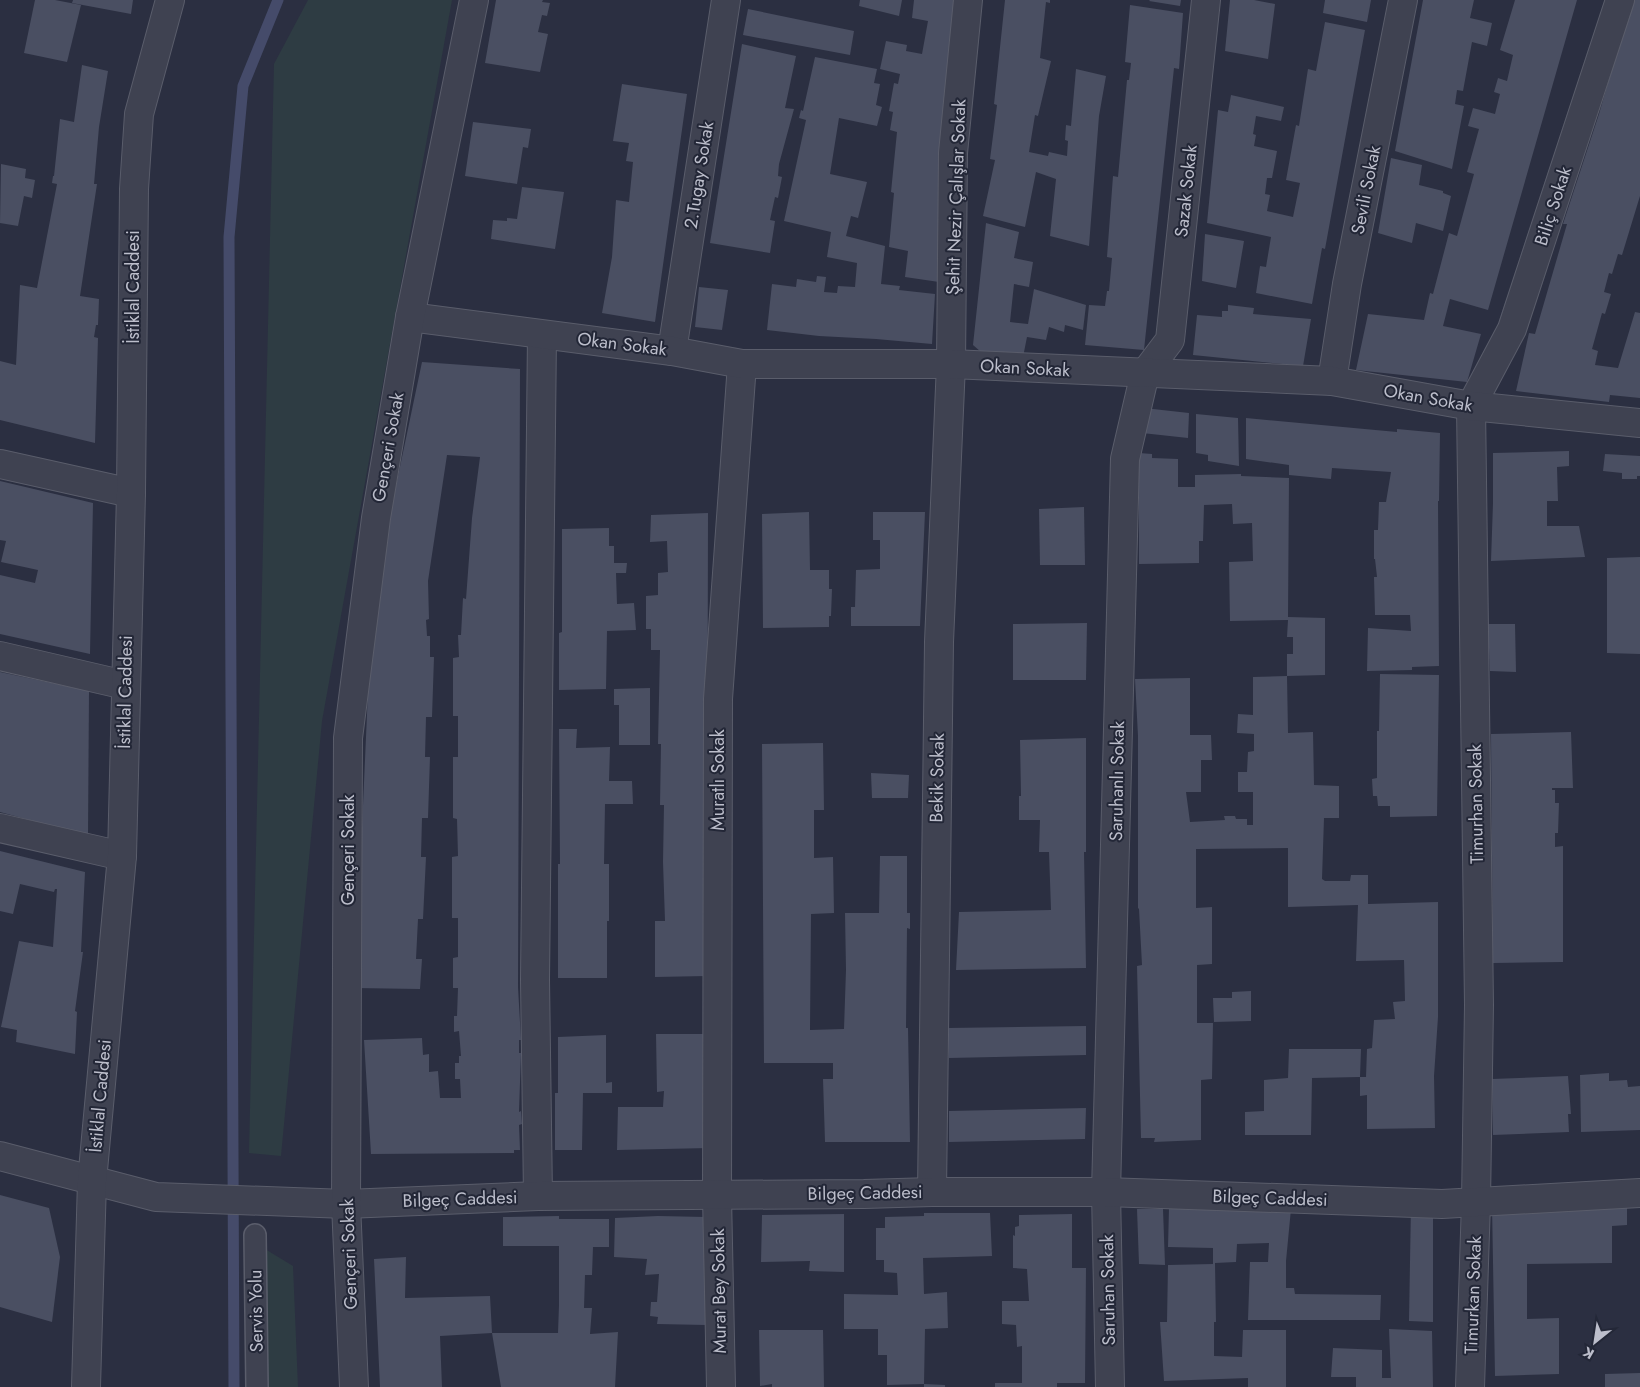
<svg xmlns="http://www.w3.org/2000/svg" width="1640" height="1387" font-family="Jost,sans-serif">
  <rect width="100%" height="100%" fill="#2b2f41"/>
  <g fill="#2e3c43">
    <polygon points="308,0 452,0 322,721 281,1156 249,1153 274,64"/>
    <polygon points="265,1249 293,1266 298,1387 268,1387"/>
  </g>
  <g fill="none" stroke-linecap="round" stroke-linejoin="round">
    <polyline stroke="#454b6a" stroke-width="11" points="234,1387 229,237 243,86 278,0"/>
  </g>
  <g fill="#4a4f62">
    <polygon points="35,0 55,0 81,5 67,62 24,53"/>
    <polygon points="73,0 133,0 131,14 72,3"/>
    <polygon points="496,0 543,0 542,2 550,3 547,16 542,15 538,32 548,34 540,72 485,63"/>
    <polygon points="860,0 902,0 899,16 859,6"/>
    <polygon points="914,0 964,0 938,257 941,257 939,282 905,277 908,251 889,247 894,193 891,192 897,132 890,130 893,112 889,111 894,83 898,84 900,74 880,69 886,41 907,45 906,51 922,54 928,21 912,18"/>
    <polygon points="1005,0 1050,0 1050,3 1046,2 1040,58 1051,61 1038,116 1035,115 1029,152 1048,156 1049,152 1067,156 1068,141 1065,140 1066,125 1071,126 1076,69 1106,76 1099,116 1089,246 1050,236 1056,179 1036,172 1025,227 983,216 995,160 990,159 997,105 994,104"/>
    <polygon points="1150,0 1181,0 1180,6 1149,1"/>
    <polygon points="1230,0 1254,0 1275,4 1268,59 1225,51"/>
    <polygon points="1325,0 1371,0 1367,22 1323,13"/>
    <polygon points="1423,0 1474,0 1470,18 1492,23 1487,46 1472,42 1463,91 1457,90 1455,104 1464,106 1452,169 1395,151"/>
    <polygon points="1515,0 1577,0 1488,310 1450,299 1443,326 1481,334 1467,382 1356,370 1368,314 1424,320 1430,293 1433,294 1449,233 1457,236 1474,174 1467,172 1479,129 1468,126 1473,108 1495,114 1500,94 1494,92 1498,78 1507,81 1513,55 1500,50"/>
    <polygon points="1632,0 1640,0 1640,196 1622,255 1618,254 1612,274 1609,273 1604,292 1611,294 1605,314 1602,313 1592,349 1598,351 1595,365 1618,368 1635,312 1640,313 1640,398 1610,395 1609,402 1516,391 1529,333 1535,334 1567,224 1563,224 1599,114"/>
    <polygon points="1130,5 1183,13 1179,69 1174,68 1144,350 1085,345 1089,305 1105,306 1107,291 1109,291 1112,258 1107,257 1113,176 1118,177 1127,80 1129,80 1131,63 1125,62"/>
    <polygon points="748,9 854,31 850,55 743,35"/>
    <polygon points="1325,22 1365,30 1325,249 1322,248 1312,304 1256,293 1260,266 1266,267 1271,237 1207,223 1218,110 1228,112 1231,95 1284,107 1281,121 1256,116 1253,134 1256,135 1254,146 1277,151 1272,178 1267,178 1265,194 1270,195 1267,211 1293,217 1300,183 1286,180 1296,125 1299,126 1308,69 1316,71"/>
    <polygon points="742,44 796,56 785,108 794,109 779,164 778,176 782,177 778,198 775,197 770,220 775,221 770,253 710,243"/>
    <polygon points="815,57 877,69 874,83 880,84 876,105 882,107 877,126 839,118 830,174 867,182 858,218 851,216 846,236 885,246 881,284 900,286 899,290 935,294 932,344 876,339 819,336 767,330 772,284 796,287 797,279 816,282 817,276 826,277 824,292 837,293 838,286 855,287 857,263 827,257 831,232 784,221 806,120 799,118 801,110 803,111"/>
    <polygon points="82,65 108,71 99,127 94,184 97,184 80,296 99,299 98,325 96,325 94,337 98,338 95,443 0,420 0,361 16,365 20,285 37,288 57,184 52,183 53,176 54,176 60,119 74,122"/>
    <polygon points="622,84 687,94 655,322 602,313 612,257 616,200 629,202 633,162 626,161 629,143 613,141"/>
    <polygon points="473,122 531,129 528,148 523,147 517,184 465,176"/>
    <polygon points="1391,158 1422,165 1419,185 1443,191 1443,193 1451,196 1443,231 1416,223 1412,243 1378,233"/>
    <polygon points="1,164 26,169 25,178 35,180 32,198 24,196 18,226 0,223"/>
    <polygon points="522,187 564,192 555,249 491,239 493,220 507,221 507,218 517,219"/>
    <polygon points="986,223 1019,232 1014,258 1033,262 1029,287 1014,284 1010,322 1028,324 1034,289 1086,305 1083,330 1065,325 1064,332 1049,327 1046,340 1027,337 1023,357 981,352 973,345"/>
    <polygon points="1205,234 1244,241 1236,288 1202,281"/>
    <polygon points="699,287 728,290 722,330 695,327"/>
    <polygon points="1228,305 1254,308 1253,314 1311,319 1303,366 1193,355 1197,315 1222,317 1222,311 1228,311"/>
    <polygon points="422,362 520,369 518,987 521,1040 519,1040 519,1053 521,1053 519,1112 521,1111 522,1124 519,1125 520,1150 514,1150 514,1153 371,1154 364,1040 422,1038 423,1055 429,1054 429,1072 438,1071 440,1098 461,1098 460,1079 455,1079 455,1063 459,1063 459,1056 461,1056 459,1031 454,1032 454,1016 457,1016 458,988 453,988 453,958 458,957 458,918 452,918 452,857 458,856 457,819 453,818 453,757 458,757 458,716 453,716 453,658 459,657 458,635 461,635 463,598 466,599 472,518 480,457 447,455 428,581 429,619 426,620 427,636 430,636 430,657 434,657 432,717 426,717 425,757 430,757 428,818 422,818 421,857 426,857 423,919 418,919 416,959 422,959 420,989 355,988 372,600"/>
    <polygon points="1144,408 1189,413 1188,438 1142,433"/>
    <polygon points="1196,414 1238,418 1239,466 1208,461 1208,455 1196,453"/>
    <polygon points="1246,418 1397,432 1397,429 1440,433 1439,501 1438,501 1439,666 1412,667 1412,670 1367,671 1368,628 1411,631 1410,615 1375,615 1374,577 1377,577 1375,559 1374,559 1374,530 1378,530 1379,502 1386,502 1391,472 1332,468 1331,479 1289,475 1289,465 1246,459"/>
    <polygon points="1569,451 1569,466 1557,467 1558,501 1547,501 1547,526 1579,526 1585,557 1491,561 1493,503 1493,453"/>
    <polygon points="1139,453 1152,454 1152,458 1178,459 1178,487 1195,487 1195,475 1241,474 1241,476 1289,478 1288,617 1325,618 1325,675 1287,676 1287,654 1293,654 1293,637 1287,637 1288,620 1230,621 1229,562 1253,561 1252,523 1233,524 1232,504 1204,505 1203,541 1199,541 1199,563 1139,564"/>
    <polygon points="1605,454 1640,456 1640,476 1637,476 1637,479 1622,479 1622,473 1603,471"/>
    <polygon points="0,481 93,503 90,654 0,634 0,575 35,583 38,570 1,562 6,541 0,540"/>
    <polygon points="1084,507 1085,565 1040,565 1039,509"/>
    <polygon points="809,512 810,570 829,570 829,589 832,589 831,616 829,616 829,627 763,628 762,514"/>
    <polygon points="873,512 925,512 920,626 851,626 851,607 855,607 856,570 880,569 880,540 873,540"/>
    <polygon points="708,513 707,976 655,977 655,921 665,921 663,862 664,805 660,805 661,744 658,744 660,650 651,650 651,629 646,629 646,596 658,595 658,573 668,572 667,541 650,542 651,515"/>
    <polygon points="609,528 609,546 614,546 614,563 627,563 626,573 616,573 617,604 634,603 636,630 607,631 606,689 559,690 559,633 562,632 562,529"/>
    <polygon points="1640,557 1640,654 1607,653 1607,558"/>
    <polygon points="1087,623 1086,680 1013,680 1013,624"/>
    <polygon points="1488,624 1515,624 1516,672 1490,671"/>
    <polygon points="0,672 89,691 88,836 0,812"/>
    <polygon points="1380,674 1439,675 1437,816 1390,817 1390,806 1378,806 1377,796 1373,796 1372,779 1377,778 1377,731 1379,731"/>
    <polygon points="1287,676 1288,733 1313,732 1314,785 1339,786 1339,818 1324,818 1322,879 1325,881 1350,881 1351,875 1368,875 1368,904 1438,902 1438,1017 1434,1076 1435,1128 1367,1129 1367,1095 1360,1096 1360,1077 1366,1077 1367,1049 1372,1048 1374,1020 1395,1019 1393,1002 1405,1001 1404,960 1356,961 1358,905 1288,907 1288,848 1196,849 1196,908 1212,907 1212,964 1197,965 1197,1023 1213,1023 1212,1079 1201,1080 1201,1140 1154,1142 1155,1138 1141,1138 1137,966 1142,965 1139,909 1138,908 1138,736 1135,679 1190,678 1190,735 1211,735 1212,760 1201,760 1201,792 1186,792 1190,822 1225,820 1224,816 1235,816 1236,819 1247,819 1247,825 1253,825 1253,792 1238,792 1238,772 1247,772 1248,752 1254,751 1254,734 1237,733 1238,714 1253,715 1253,677"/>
    <polygon points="650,688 650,745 619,745 619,705 614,705 614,689"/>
    <polygon points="559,729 577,729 576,748 610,747 609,781 632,781 633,804 605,804 604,864 609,864 609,921 607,921 607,978 558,978 558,864 560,864"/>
    <polygon points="1571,732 1573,788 1552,788 1552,790 1555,790 1555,803 1559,803 1558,833 1555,833 1555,847 1563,846 1563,962 1493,963 1491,734"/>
    <polygon points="1086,738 1086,852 1084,852 1086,968 956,970 959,912 1051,910 1049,852 1039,852 1040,820 1019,820 1019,796 1021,796 1020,740"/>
    <polygon points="823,743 824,810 814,810 814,858 833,857 834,913 811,914 810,1030 844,1029 846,970 845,913 879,913 880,856 907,856 907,913 910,913 910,929 907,928 906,1028 908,1028 910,1142 825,1142 823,1079 833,1079 833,1063 764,1063 762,744"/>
    <polygon points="871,773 909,775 908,798 872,798"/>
    <polygon points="0,851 85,872 81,952 83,952 75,1011 77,1012 75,1054 16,1042 17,1030 1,1027 19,941 53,947 57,889 55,889 54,892 20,884 13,914 0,911"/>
    <polygon points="1251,991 1251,1021 1214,1022 1213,998 1232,998 1232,992"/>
    <polygon points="1086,1026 1086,1055 949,1058 948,1028"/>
    <polygon points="656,1034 707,1034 709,1148 617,1150 618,1107 663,1107 664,1091 657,1092"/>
    <polygon points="606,1035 606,1083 612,1082 612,1093 583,1093 582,1150 555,1150 555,1093 558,1093 558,1037"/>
    <polygon points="1289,1049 1361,1049 1360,1077 1312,1078 1311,1135 1245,1135 1245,1112 1264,1111 1264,1080 1288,1078"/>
    <polygon points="1609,1073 1609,1081 1627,1080 1628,1087 1640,1086 1640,1130 1581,1132 1580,1075"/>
    <polygon points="1568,1076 1571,1114 1568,1114 1569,1132 1493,1135 1492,1079"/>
    <polygon points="1086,1108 1085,1139 949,1142 949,1111"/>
    <polygon points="0,1195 49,1208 60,1257 52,1322 0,1307"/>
    <polygon points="1627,1202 1627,1225 1612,1226 1612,1263 1527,1264 1527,1319 1559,1318 1559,1374 1495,1376 1492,1205"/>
    <polygon points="1411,1204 1433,1204 1433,1322 1409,1321"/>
    <polygon points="1169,1208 1291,1209 1286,1261 1286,1288 1294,1288 1295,1294 1381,1295 1380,1320 1248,1320 1250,1262 1268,1262 1269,1243 1237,1244 1236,1262 1215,1263 1216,1322 1214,1322 1214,1356 1242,1357 1243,1330 1286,1330 1286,1387 1248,1387 1248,1378 1164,1381 1160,1322 1167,1322 1168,1265 1213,1264 1213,1248 1168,1247"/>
    <polygon points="1137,1209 1163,1209 1165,1265 1139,1264"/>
    <polygon points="924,1213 990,1213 992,1256 923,1258 924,1294 947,1292 948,1328 925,1329 924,1384 945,1385 945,1387 924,1387 924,1384 887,1385 887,1355 878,1355 878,1329 844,1329 844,1294 898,1295 897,1273 884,1272 884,1260 876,1260 876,1228 885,1228 885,1217 924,1216"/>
    <polygon points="844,1214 844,1272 809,1271 810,1261 761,1262 762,1215"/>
    <polygon points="1072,1214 1072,1268 1086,1268 1085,1383 1057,1383 1057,1387 995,1387 995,1383 1022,1383 1022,1346 1017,1347 1016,1325 1002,1324 1002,1301 1029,1301 1027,1269 1013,1268 1013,1235 1015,1236 1015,1227 1019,1226 1019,1215"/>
    <polygon points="559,1216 559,1219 609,1219 609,1247 593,1247 592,1275 585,1275 584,1308 592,1308 590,1334 618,1332 615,1387 501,1387 492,1333 558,1333 559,1305 559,1246 503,1246 503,1217"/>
    <polygon points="658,1216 706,1217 706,1325 657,1324 658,1317 650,1316 651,1302 657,1302 659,1274 645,1275 647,1259 614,1257 615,1218"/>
    <polygon points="406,1257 405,1298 490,1296 492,1333 440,1336 442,1387 380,1387 374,1259"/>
    <polygon points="1389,1329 1432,1331 1433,1387 1356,1387 1356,1377 1331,1377 1333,1348 1382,1350 1382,1378 1391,1378"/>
    <polygon points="759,1330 823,1330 824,1387 772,1387 772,1384 760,1386"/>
    <polygon points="1640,1373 1640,1387 1605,1387 1605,1374"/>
  </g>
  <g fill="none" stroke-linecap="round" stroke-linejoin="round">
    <defs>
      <polyline id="service" points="255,1235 257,1387"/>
      <g id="minor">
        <polyline points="672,351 726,0"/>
        <polyline points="1332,381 1347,284 1403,0"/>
        <polyline points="0,464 131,493"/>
        <polyline points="0,656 125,685"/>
        <polyline points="0,828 122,856"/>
        <polyline points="932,1192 939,642 951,364 953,153 968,0"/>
        <polyline points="538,1196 535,980 542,335"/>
        <polyline points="721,1387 717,1196 718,699 742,364"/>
        <polyline points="1110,1387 1106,1192 1125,459 1145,373 1170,340 1206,0"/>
        <polyline points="1470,1387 1476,1202 1479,1005 1471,406 1512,329 1620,0"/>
      </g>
      <g id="tertiary">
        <polyline points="410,317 672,351 742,364 951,364 1332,381 1471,406 1640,423"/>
        <polyline points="0,1156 156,1197 346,1204 538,1196 864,1194 932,1192 1106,1192 1442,1204 1640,1193"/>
        <polyline points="86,1387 92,1181 122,856 131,493 134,189 139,114 170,0"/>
        <polyline points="354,1387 346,1204 348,738 376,518 410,317 474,0"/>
      </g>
    </defs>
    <use href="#service" stroke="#5a5d6b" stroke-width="24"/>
    <use href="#minor" stroke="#5a5d6b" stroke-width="30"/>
    <use href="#tertiary" stroke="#5a5d6b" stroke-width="30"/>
    <use href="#service" stroke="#3f4251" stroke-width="21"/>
    <use href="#minor" stroke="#3f4251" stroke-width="28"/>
    <use href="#tertiary" stroke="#3f4251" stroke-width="28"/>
  </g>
  <g text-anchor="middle" stroke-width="4" stroke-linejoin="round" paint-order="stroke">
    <g font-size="18" fill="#bcbecb" stroke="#232737">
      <text transform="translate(699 175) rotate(-81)" y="6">2.Tugay Sokak</text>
      <text transform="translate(1366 190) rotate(-79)" y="6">Sevili Sokak</text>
      <text transform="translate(1186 191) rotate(-84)" y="6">Sazak Sokak</text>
      <text transform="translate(956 197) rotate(-88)" y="6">Şehit Nezir Çalışlar Sokak</text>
      <text transform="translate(1553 206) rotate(-72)" y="6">Biliç Sokak</text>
      <text transform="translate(133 287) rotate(-90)" y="6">İstiklal Caddesi</text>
      <text transform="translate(622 344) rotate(7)" y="6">Okan Sokak</text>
      <text transform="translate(1025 368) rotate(3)" y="6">Okan Sokak</text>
      <text transform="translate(1428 398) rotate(10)" y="6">Okan Sokak</text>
      <text transform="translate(388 447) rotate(-80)" y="6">Gençeri Sokak</text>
      <text transform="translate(125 692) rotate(-89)" y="6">İstiklal Caddesi</text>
      <text transform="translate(937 778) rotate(-89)" y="6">Bekik Sokak</text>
      <text transform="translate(718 780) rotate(-90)" y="6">Muratlı Sokak</text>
      <text transform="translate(1117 781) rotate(-89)" y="6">Saruhanlı Sokak</text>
      <text transform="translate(1476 804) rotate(-91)" y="6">Timurhan Sokak</text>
      <text transform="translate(348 850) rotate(-90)" y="6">Gençeri Sokak</text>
      <text transform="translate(100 1096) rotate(-85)" y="6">İstiklal Caddesi</text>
      <text transform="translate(865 1193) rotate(-1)" y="6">Bilgeç Caddesi</text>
      <text transform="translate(1270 1198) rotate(2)" y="6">Bilgeç Caddesi</text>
      <text transform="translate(460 1199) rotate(-2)" y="6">Bilgeç Caddesi</text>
      <text transform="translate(349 1254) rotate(-92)" y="6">Gençeri Sokak</text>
      <text transform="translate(1108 1290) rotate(-91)" y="6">Saruhan Sokak</text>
      <text transform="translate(719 1291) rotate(-91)" y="6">Murat Bey Sokak</text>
      <text transform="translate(1473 1295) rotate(-88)" y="6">Timurkan Sokak</text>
      <text transform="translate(256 1311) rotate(-91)" y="6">Servis Yolu</text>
    </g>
  </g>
  <g transform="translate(1595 1342) rotate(210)" stroke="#232737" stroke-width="4" paint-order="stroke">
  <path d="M0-4L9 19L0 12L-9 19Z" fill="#bcbecb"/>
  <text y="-8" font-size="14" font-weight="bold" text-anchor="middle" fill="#bcbecb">K</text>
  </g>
</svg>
